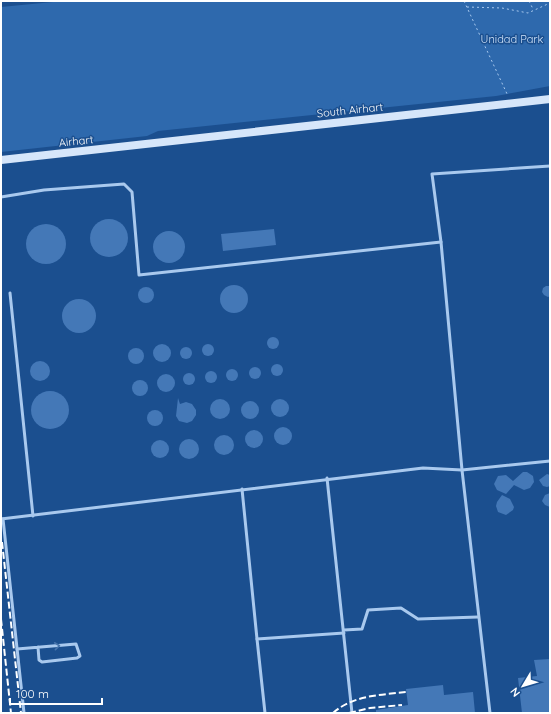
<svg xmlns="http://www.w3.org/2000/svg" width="551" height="714" font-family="Quicksand,sans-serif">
  <rect width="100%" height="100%" fill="#1b4f8f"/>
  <polygon fill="#2e69ad" points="63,1 550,1 550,86 496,96 158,131 147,136 1,152 1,7"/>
  <g fill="#4478b7">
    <circle cx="109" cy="238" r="19"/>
    <circle cx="46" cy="244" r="20"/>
    <polygon points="274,229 276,245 223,251 221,234"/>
    <circle cx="169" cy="247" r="16"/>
    <circle cx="234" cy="299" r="14"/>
    <polygon points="546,286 550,286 550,296 548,297 544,295 542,292 543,288"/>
    <circle cx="146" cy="295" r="8"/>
    <circle cx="79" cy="316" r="17"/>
    <circle cx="273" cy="343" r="6"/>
    <circle cx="208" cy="350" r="6"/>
    <circle cx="162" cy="353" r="9"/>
    <circle cx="186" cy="353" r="6"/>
    <circle cx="136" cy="356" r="8"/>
    <circle cx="40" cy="371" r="10"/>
    <circle cx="277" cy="370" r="6"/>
    <circle cx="255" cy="373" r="6"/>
    <circle cx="232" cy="375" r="6"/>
    <circle cx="211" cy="377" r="6"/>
    <circle cx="189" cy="379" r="6"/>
    <circle cx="166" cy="383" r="9"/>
    <circle cx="140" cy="388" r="8"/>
    <circle cx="50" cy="410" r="19"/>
    <polygon points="178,398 180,404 186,402 192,404 196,410 196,415 192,421 187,423 179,421 176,416"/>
    <circle cx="220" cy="409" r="10"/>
    <circle cx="280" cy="408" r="9"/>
    <circle cx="250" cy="410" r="9"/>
    <circle cx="155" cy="418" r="8"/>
    <circle cx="283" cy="436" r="9"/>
    <circle cx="254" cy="439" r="9"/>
    <circle cx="224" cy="445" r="10"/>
    <circle cx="189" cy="449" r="10"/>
    <circle cx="160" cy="449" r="9"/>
    <polygon points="523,472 527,472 533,476 534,482 530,488 524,490 514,485 506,494 497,490 494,484 498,476 506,475 513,481"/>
    <polygon points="547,474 550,475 550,486 547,487 543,486 539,480"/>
    <polygon points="550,493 550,507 545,505 542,501 545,495"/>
    <polygon points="502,495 510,499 514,507 513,510 506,515 498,512 496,506 497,502"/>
    <polygon points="550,659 550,713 522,713 518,678 537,676 534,660"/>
    <polygon points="443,685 444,695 473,692 475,713 376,713 376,710 408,705 406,689"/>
  </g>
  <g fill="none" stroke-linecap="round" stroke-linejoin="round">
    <g stroke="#a9c9ee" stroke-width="1" stroke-dasharray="2 3" stroke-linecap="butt">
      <polyline points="464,1 508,96"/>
      <polyline points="529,1 533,9"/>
      <polyline points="467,7 502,8 528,13 550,3"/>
    </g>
    <g stroke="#a9c9ee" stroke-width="3">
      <polyline points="1,197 44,190 124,184 132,192 139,275 441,242"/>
      <polyline points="10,293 33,516"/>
      <polyline points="327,478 352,713"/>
      <polyline points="242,489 257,639"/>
      <polyline points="1,519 423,468 462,470 550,461"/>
      <polyline points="3,519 24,713"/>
      <polyline points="344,630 362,629 368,610 401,608 418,619 478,617"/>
      <polyline points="17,649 76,644 80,656 77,658 42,662 39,660 38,647"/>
      <polyline points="265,713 257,639 344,633"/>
      <polyline points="490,713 462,470 441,242 432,174 550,166"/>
    </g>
    <polyline stroke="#d6e6fa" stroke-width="8" points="1,160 550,99"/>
    <g stroke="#fff" stroke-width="2" stroke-dasharray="7 3" stroke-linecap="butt">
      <polyline points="2,542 21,713"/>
      <polyline points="1,619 11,713"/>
      <path d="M333,713C353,695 381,695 406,692"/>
      <polyline points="349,713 370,708 402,705"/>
    </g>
  </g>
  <defs><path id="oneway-chevron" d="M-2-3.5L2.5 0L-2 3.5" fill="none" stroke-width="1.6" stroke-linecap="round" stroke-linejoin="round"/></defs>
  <use stroke="#4674ac" href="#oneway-chevron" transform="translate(57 646) rotate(-6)"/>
  <g text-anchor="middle" stroke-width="3" stroke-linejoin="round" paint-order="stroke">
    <g font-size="11" fill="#cfe3fa" stroke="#1b4f8f">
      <text x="512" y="43">Unidad Park</text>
    </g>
    <g font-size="11" fill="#fff" stroke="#1b4f8f">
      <text transform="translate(350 110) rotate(-6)" y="4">South Airhart</text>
      <text transform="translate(76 141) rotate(-6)" y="4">Airhart</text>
    </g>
  </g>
  <rect width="551" height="714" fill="none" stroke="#ffffff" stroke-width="4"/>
  <g transform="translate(523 686) rotate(232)" stroke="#1b4f8f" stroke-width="3" paint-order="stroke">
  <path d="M0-3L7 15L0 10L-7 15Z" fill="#ffffff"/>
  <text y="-6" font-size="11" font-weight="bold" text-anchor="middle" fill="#ffffff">N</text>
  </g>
  <path d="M10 698v6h92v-6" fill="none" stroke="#ffffff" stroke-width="2"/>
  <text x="16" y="698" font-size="12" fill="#ffffff" stroke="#1b4f8f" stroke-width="3" paint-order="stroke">100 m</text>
</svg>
